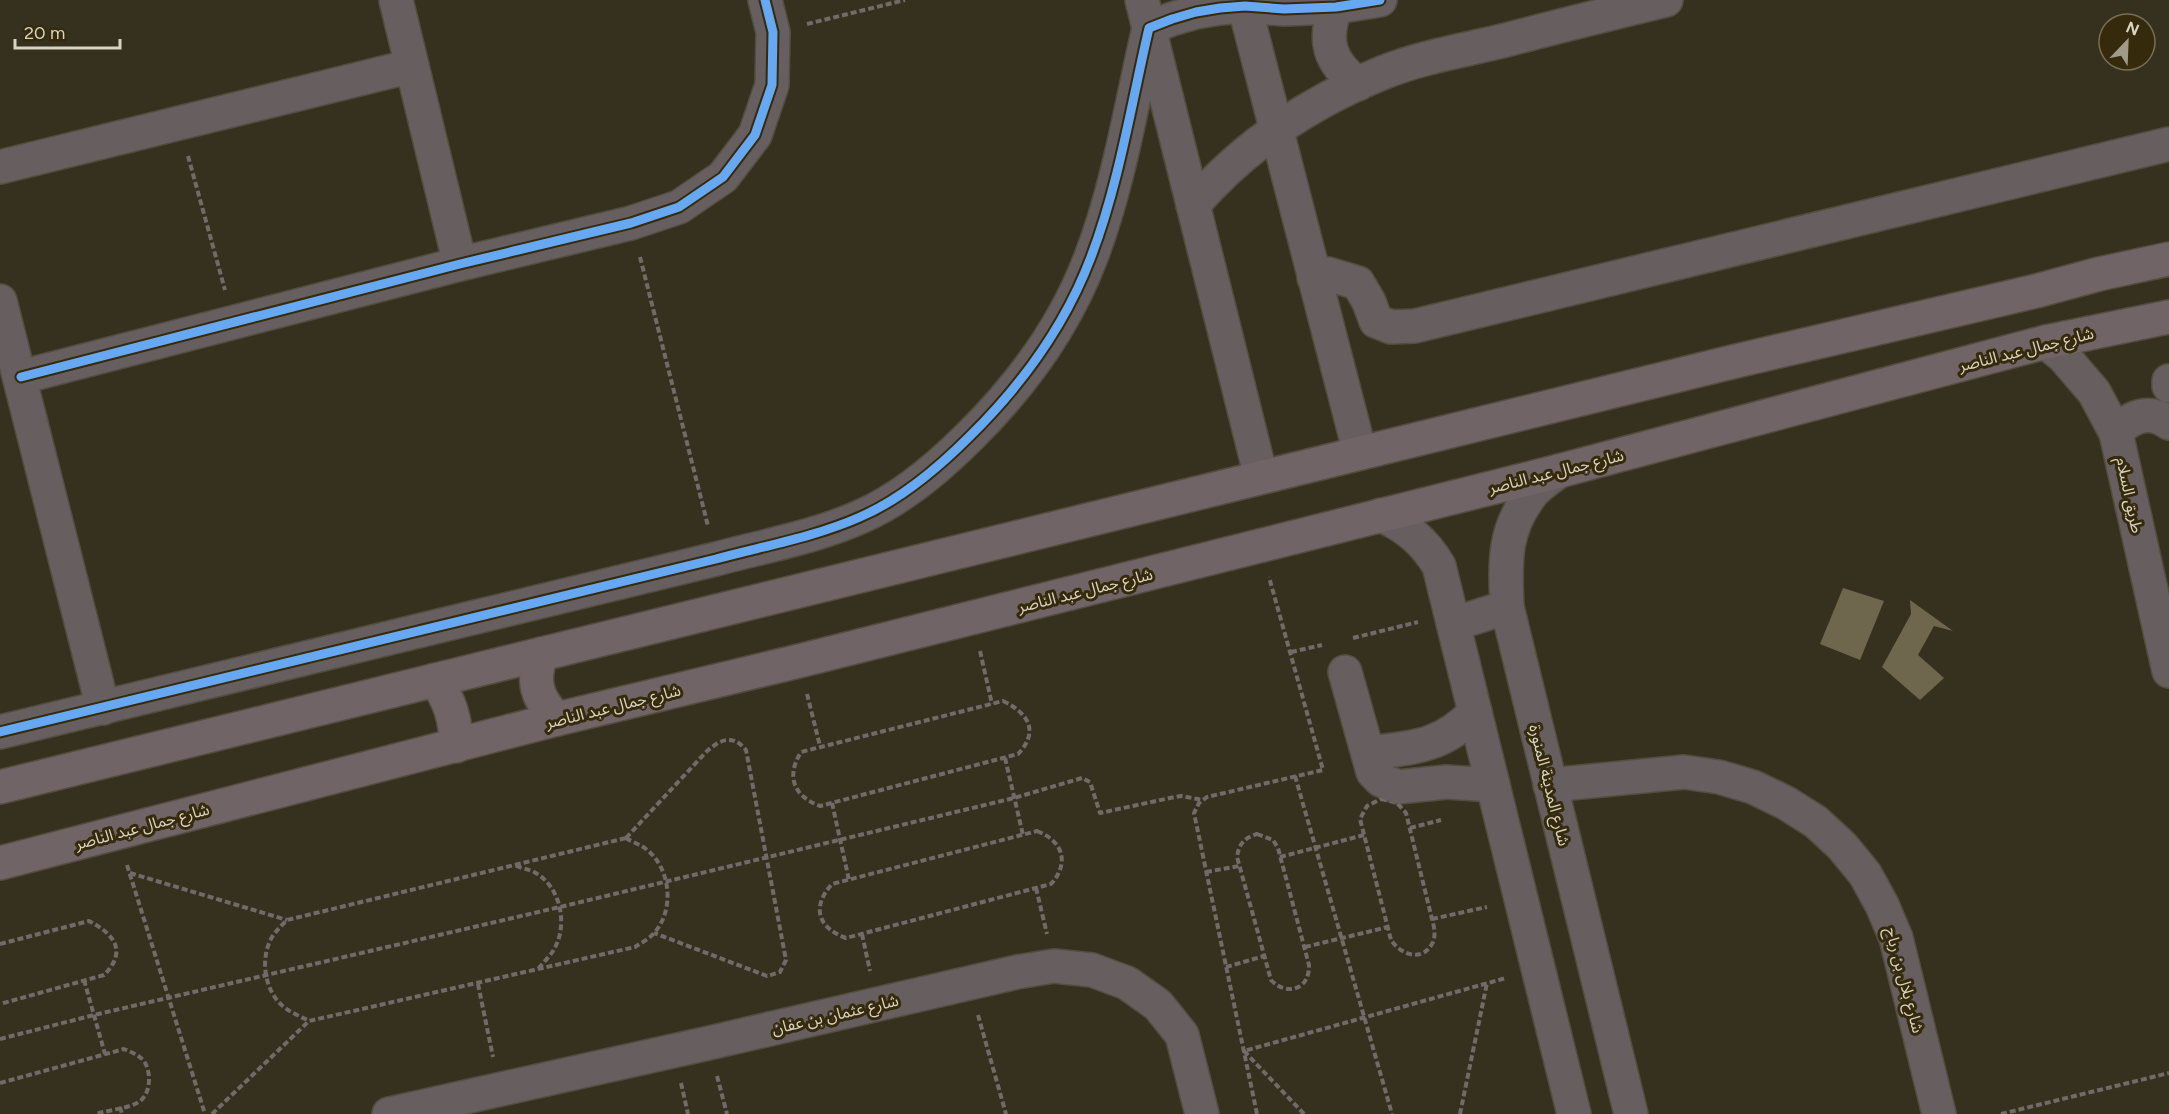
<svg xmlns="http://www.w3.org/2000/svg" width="2169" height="1114" font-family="Figtree,'Noto Sans Arabic',sans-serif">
  <rect width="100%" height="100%" fill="#36301f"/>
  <g fill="#6f664e">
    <polygon points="1843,588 1884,601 1860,660 1820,644"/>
    <polygon points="1910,600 1953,631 1934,626 1918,655 1944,678 1920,700 1882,667 1911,614"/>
  </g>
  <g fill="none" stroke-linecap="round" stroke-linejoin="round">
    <defs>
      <g id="minor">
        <polyline points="396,0 460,264"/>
        <polyline points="1142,0 1261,477"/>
        <polyline points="1243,0 1360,453"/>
        <path d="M1336,7C1322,41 1330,63 1358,84"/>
        <polyline points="0,167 412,66"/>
        <path d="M1193,205C1245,145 1308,103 1382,73C1421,57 1465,50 1506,40C1559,26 1612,13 1666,0"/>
        <polyline points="1314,278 1328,274 1358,283 1369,302 1376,321 1391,327 1415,326 2169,144"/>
        <polyline points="0,301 103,708"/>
        <polyline points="2046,342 2064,357 2094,392 2116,433 2169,671"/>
        <polyline points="21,377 460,264 631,223 679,207 723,177 755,135 772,85 773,32 765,0"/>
        <polyline points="2169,381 2169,386"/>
        <path d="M2116,433C2130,416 2150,409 2169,423"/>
        <path d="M1559,471C1551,477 1540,484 1533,492C1503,529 1505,562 1507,607L1631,1114"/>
        <path d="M1381,515C1407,527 1425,542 1439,566L1574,1114"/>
        <polyline points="1454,624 1507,607"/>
        <polyline points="1345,672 1373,772 1381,780 1398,787 1446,782 1493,785"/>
        <path d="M0,732L716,559C764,546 815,537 860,517C902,499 938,468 969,437C1021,386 1065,326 1091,257C1119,184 1131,105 1149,28L1172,19L1196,12L1220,8L1245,6L1284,9L1336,7L1380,0"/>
        <path d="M1368,753C1412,748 1443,747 1475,712"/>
        <polyline points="1550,785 1684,772 1719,777 1753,787 1786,803 1816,822 1842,846 1865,874 1882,905 1896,938 1939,1114"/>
        <polyline points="389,1114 709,1043 1017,972 1054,966 1092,970 1127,983 1158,1005 1182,1035 1202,1114"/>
      </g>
      <g id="major">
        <path d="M541,654C532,682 536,698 557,719"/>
        <path d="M435,680C450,700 456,720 456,746"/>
        <polyline points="0,787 1732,362 2036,291 2099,274 2169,259"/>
        <polyline points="0,863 557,719 799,661 1559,471 2046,342 2169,317"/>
      </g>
    </defs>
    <use href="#minor" stroke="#524d3e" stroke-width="36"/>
    <use href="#major" stroke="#524d3e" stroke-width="36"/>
    <g stroke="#726a68" stroke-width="4" stroke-dasharray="6 3" stroke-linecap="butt">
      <polyline points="807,24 905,0"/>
      <polyline points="188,156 225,290"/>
      <polyline points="640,257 708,526"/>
      <polyline points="1353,638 1418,622"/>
      <polyline points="980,651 992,704"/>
      <polyline points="1291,652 1322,645"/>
      <polyline points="807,694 820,746"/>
      <path d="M1003,701C1028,713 1040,731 1018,754L820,806C793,796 786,776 801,752Z"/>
      <polyline points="1005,758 1023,835"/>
      <polyline points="1295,776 1392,1114"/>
      <path d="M1381,799L1396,802L1406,813L1432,919C1434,926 1436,935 1433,942C1423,963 1401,955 1391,940L1360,819L1367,806Z"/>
      <polyline points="832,803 849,880"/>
      <polyline points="1410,828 1441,820"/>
      <path d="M1037,831C1063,841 1070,863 1051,884L846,938C818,928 811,907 832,884Z"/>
      <path d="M1257,834L1273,840L1278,848L1309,965C1310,989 1287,997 1271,980L1237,857C1239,844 1244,838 1257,834Z"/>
      <path d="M626,838C632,842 641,845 646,849C671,868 675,910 654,933C649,939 641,943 635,947L309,1021C302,1017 294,1014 288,1010C264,995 258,957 274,934C278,929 283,924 287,920Z"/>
      <path d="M626,838L707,751C721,739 733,734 746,750L786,960L780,972L767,976L654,933"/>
      <polyline points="1280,857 1364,835"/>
      <polyline points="127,865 205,1114"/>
      <path d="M516,866C521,868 528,869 534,872C561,886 569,926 553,951C549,957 543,963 538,969"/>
      <polyline points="1206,872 1239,866"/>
      <polyline points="130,873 287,920"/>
      <polyline points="1036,888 1047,934"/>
      <polyline points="1432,919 1487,907"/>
      <polyline points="862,934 870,971"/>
      <path d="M0,944L89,921C114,934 128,951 104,975L0,1004"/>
      <polyline points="1305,947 1388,927"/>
      <polyline points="1226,967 1264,956"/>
      <polyline points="84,980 105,1054"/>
      <polyline points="478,984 493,1057"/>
      <polyline points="978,1015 1006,1114"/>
      <polyline points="0,1039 94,1015 560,907 1014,798 1082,778 1090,782 1100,813 1170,798 1181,796 1203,800"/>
      <polyline points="717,1076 727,1114"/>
      <path d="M0,1083L124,1049C131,1052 139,1055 144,1061C152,1073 151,1096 137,1103C125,1109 109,1110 96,1114"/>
      <polyline points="681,1083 688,1114"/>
      <polyline points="120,1107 122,1114"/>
      <polyline points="212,1114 309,1021"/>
      <polyline points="1257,1114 1194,813 1199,803 1207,797 1323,770 1269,577"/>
      <polyline points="1304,1114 1244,1051 1506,978"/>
      <polyline points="1460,1114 1487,983"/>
      <polyline points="2001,1114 2169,1073"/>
    </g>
    <use href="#minor" stroke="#675e60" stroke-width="33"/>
    <use href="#major" stroke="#716466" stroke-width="33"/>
    <defs>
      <g id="cycleway">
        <polyline points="21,377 460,264 631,223 679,207 723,177 755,135 772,85 773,32 765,0"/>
        <path d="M0,732L716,559C764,546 815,537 860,517C902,499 938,468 969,437C1021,386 1065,326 1091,257C1119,184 1131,105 1149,28L1172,19L1196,12L1220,8L1245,6L1284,9L1336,7L1380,0"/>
      </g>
    </defs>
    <use href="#cycleway" stroke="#352a0b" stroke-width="13"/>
    <use href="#cycleway" stroke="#66a8f1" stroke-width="9"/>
  </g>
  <g text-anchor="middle" stroke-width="6" stroke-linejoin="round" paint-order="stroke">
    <g font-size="16" fill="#d9d3c2" stroke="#352a0b">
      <text transform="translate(2026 349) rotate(-14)" y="6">شارع جمال عبد الناصر</text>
      <text transform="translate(1556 471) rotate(-14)" y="6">شارع جمال عبد الناصر</text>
      <text transform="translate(2130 495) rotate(78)" y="6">طريق السلام</text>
      <text transform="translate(1085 590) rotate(-14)" y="6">شارع جمال عبد الناصر</text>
      <text transform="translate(613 706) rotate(-14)" y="6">شارع جمال عبد الناصر</text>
      <text transform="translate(1550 785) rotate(76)" y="6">شارع المدينة المنورة</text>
      <text transform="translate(142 826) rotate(-15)" y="6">شارع جمال عبد الناصر</text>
      <text transform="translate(1905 980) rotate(75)" y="6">شارع بلال بن رباح</text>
      <text transform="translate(835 1014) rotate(-13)" y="6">شارع عثمان بن عفان</text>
    </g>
  </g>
  <g transform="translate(2127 42) rotate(23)"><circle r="28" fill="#352a0b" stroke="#776e54" stroke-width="1.5"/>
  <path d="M0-4.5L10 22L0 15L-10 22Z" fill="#a09a89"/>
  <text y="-9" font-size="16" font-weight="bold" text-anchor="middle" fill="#d9d3c2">N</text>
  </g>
  <path d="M15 39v9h105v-9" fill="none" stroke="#d9d3c2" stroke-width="3"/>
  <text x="24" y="39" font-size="18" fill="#d9d3c2" stroke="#352a0b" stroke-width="4.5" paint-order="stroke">20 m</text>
</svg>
